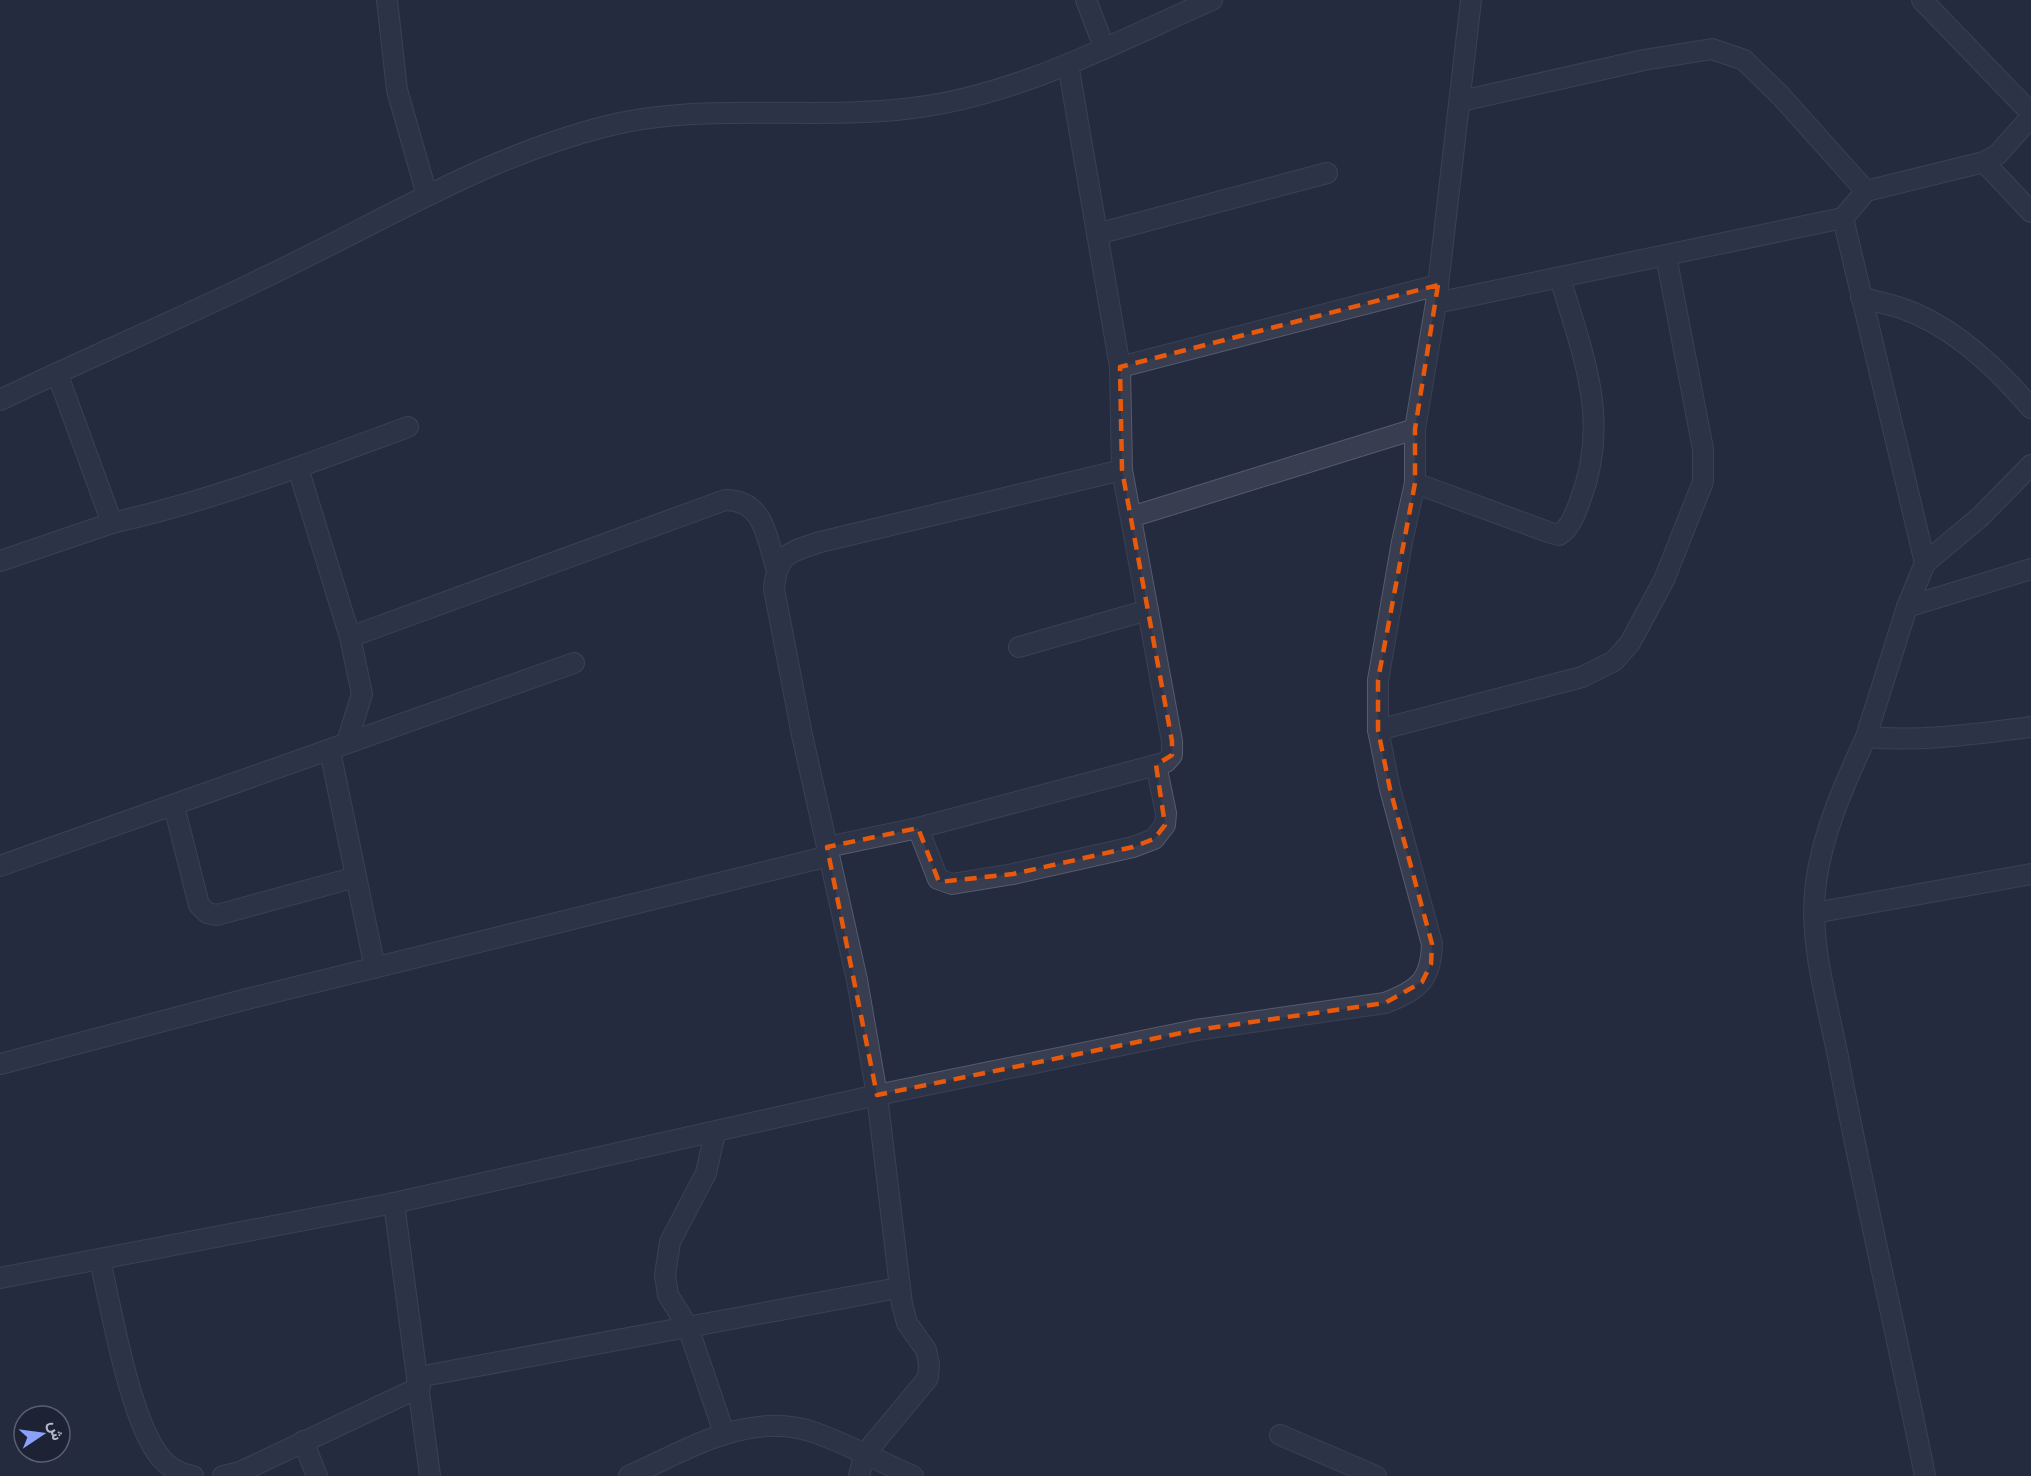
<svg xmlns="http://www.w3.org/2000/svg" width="2031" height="1476" font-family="Figtree,Vazirmatn,sans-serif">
  <rect width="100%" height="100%" fill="#242b3f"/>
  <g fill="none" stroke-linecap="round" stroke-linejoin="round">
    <defs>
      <g id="minor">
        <polyline points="387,0 397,90 427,195"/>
        <polyline points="1086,0 1104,47"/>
        <polyline points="1922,0 2031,113"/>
        <polyline points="1461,101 1644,60 1712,49 1744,60 1780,95 1866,191"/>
        <polyline points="1984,162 2031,212"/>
        <path d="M1843,218L1925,563L1907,607L1866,737C1922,742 1976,734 2031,727"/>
        <polyline points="1097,234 1327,173"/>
        <path d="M1861,297C1874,301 1888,304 1901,308C1952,325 1997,368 2031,408"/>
        <polyline points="1436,303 1843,218 1866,191 1984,162 1998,154 2031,117"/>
        <polyline points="1120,367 1438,285"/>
        <path d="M57,373L112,523C214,500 310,463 408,427"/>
        <path d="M0,400C102,351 206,308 306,257C405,208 495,155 603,127C704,101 810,121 913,108C1019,95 1116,42 1212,0"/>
        <polyline points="298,468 350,637"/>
        <path d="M1415,483L1548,532L1559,535C1571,527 1575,514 1580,501C1611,420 1583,356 1560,278"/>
        <polyline points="1131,517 1415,429"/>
        <polyline points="0,561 112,523"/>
        <polyline points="1925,563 1980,517 2031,465"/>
        <polyline points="1907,607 2031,569"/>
        <polyline points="1019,647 1148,610"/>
        <polyline points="1378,730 1582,677 1614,661 1630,643 1664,580 1703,482 1703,449 1666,256"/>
        <path d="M1866,737C1845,783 1823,831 1816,882C1808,942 1828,1004 1839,1062C1865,1201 1898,1338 1925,1476"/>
        <path d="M347,742L362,694L350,637L725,500C764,500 766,536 776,567"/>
        <polyline points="330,751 375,968"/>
        <polyline points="174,806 199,905 207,913 217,915 356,877"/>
        <polyline points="918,828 938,879 952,884 1013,874 1133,847 1154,839 1165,825 1166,813 1156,765"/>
        <polyline points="827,847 918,828 1156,765 1166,762 1172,755 1172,741 1122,470 1120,367 1068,64"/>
        <polyline points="0,866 574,663"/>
        <polyline points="1814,913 2031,874"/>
        <polyline points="0,1064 247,999 829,856"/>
        <polyline points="715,1133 706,1173 670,1242 665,1275 668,1295 688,1327 724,1433"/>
        <polyline points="394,1203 430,1476"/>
        <path d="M100,1261C112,1311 130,1422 161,1458C169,1468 182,1474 193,1476"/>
        <path d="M0,1278L394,1203L877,1095L1196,1030L1385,1003C1418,990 1431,981 1432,944L1390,789L1378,730V680L1402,542L1415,483V429L1436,303L1471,0"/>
        <polyline points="418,1377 898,1288"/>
        <polyline points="1280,1435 1376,1476"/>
        <polyline points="303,1441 317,1476"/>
        <polyline points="223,1476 240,1472 420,1387"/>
        <path d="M629,1476C687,1450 750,1409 816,1433C849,1445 881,1462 913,1476"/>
        <path d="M859,1476L864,1455L928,1378L929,1364L926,1350L907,1323L902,1304L877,1095L857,980L802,735L774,589C777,554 789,552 820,542L1122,470"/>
      </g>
    </defs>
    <use href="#minor" stroke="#565b6d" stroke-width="22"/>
    <use href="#minor" stroke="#383d4f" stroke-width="20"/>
  </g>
  <path d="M0 0H2031V1476H0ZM1438,285L1415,429V483L1378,680V730L1390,789L1432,944L1431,964L1422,982L1385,1003L1196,1030L877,1095L827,847L918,828L939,882L1013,874L1133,847L1154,839L1165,825L1156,765L1172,755V741L1122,470L1120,367Z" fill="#242b3f" fill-opacity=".55" fill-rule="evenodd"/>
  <path fill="none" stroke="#e8590c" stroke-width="4.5" stroke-dasharray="12 8" stroke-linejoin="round" d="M1438,285L1415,429V483L1378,680V730L1390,789L1432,944L1431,964L1422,982L1385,1003L1196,1030L877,1095L827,847L918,828L939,882L1013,874L1133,847L1154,839L1165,825L1156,765L1172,755V741L1122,470L1120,367Z"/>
  <g transform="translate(42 1434) rotate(77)"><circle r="28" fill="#1d2234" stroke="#595e70" stroke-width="1.5"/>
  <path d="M0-4.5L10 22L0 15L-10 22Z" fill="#8aa0f9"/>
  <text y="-9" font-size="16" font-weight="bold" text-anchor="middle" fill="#b4b9ca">ش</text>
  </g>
</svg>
